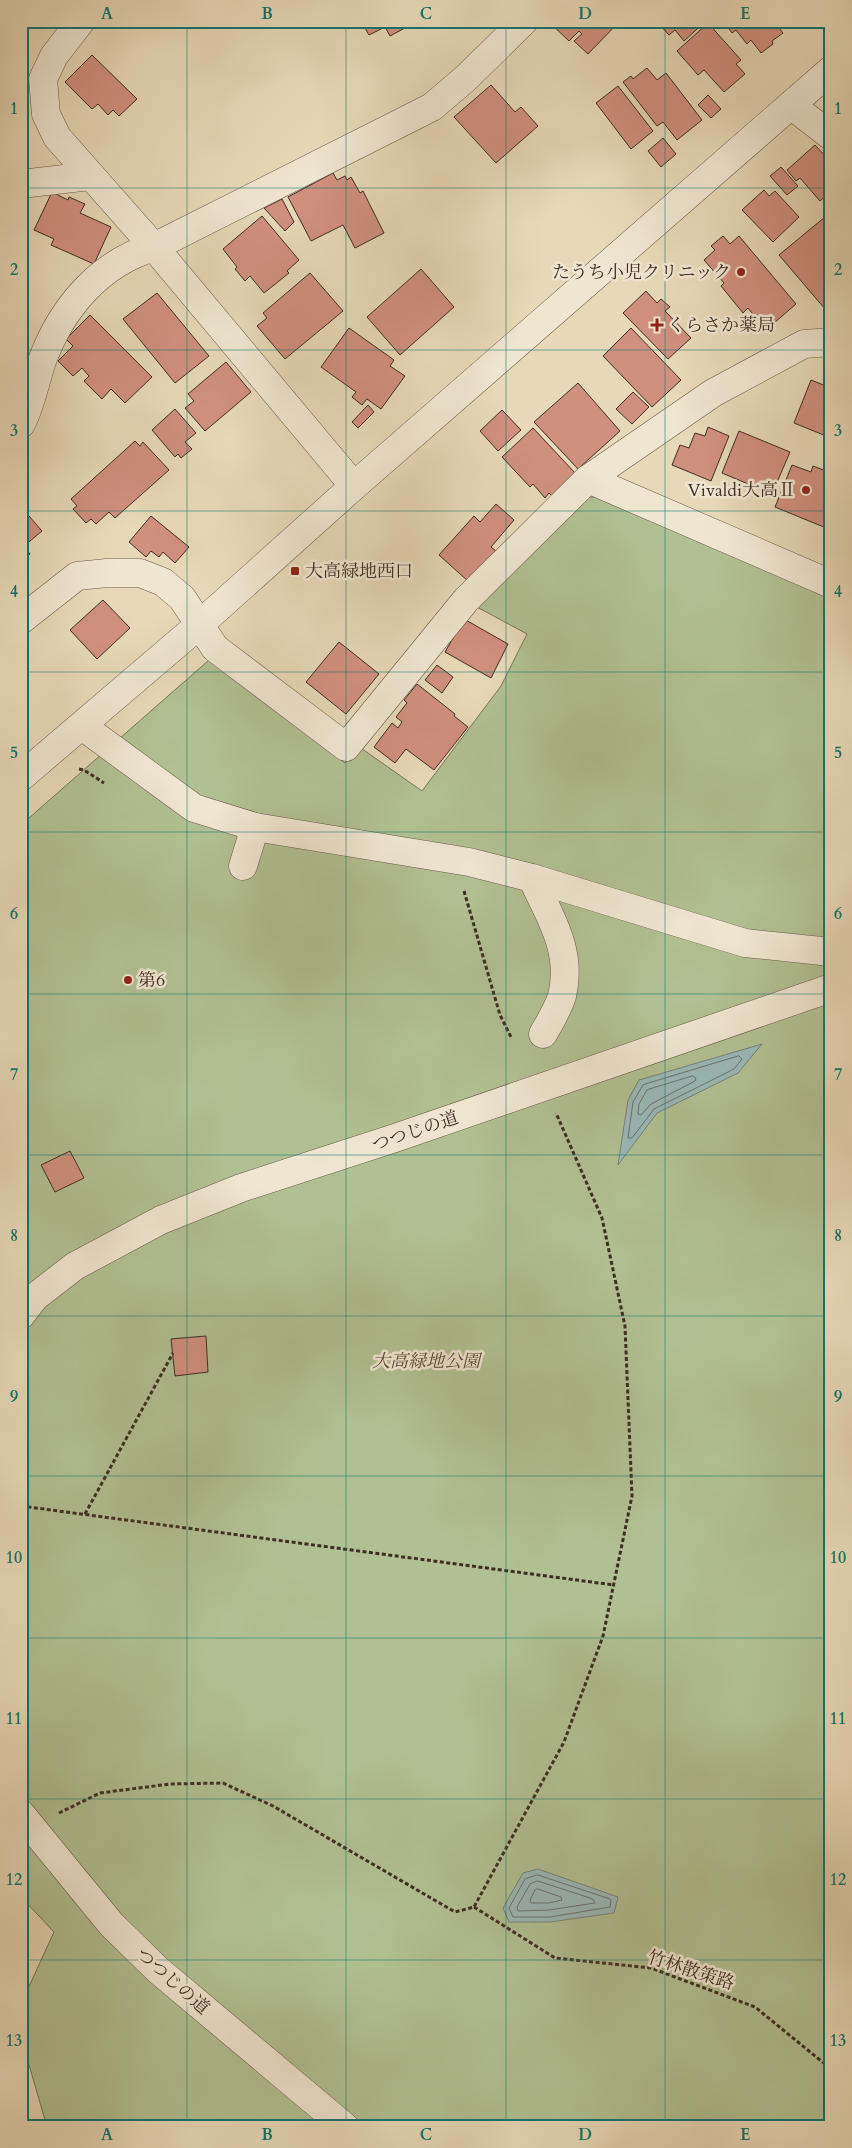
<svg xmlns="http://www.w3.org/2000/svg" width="852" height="2148" font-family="Cardo,'Noto Serif JP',serif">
  <rect width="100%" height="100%" fill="#e7d9b7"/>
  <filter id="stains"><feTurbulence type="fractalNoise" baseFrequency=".004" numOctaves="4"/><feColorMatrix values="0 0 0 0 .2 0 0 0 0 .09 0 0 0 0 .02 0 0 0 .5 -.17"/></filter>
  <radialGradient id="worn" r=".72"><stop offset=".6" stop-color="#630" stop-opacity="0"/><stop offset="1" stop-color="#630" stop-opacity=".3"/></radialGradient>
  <polygon fill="#b1c092" stroke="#78765b" points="583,497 595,497 831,598 831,2127 47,2127 21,2037 21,2004 54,1932 21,1897 21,825 209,660 345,763 358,746 422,791 501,686 527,634 475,606"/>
  <g fill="#9ab8b8" stroke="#76807d">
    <polygon points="762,1044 738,1073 657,1113 618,1165 628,1100 639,1080"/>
    <polygon points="538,1869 618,1897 614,1913 550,1922 509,1922 503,1908 523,1873"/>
  </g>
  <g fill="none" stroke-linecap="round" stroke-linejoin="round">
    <g stroke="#6c726e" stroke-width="1">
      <polygon points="739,1056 742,1059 734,1069 654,1109 632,1138 628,1138 633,1102 643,1085"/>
      <polygon points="693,1076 696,1078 695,1081 651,1104 641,1115 638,1114 639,1104 647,1090"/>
      <polygon points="538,1875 610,1899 611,1901 610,1907 550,1917 513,1917 509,1908 525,1879"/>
      <polygon points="538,1881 593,1899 595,1903 549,1910 518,1911 517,1907 530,1884"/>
      <polygon points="538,1889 561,1897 562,1900 549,1903 531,1903 530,1900 535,1890"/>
    </g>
  </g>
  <g fill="#d0907e" stroke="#3f2d24">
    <polygon points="361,21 418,21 390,36 385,27 369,35"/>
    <polygon points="548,21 619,21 619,22 588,54 574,41 582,34 579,31 569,41"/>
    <polygon points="656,21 706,21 684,41 675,30 669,35"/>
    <polygon points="723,21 784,21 785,23 779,28 783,33 772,41 773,44 761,53 751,40 747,44 736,30 732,33"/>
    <polygon points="708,23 741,60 736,64 745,74 724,92 704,70 698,75 677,51"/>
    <polygon points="92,55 137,99 119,116 113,110 108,115 98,104 92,109 65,82"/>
    <polygon points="647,68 657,80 666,73 702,120 677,140 663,122 657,126 623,82 631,76 633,79"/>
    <polygon points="491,85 515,112 521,107 538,126 496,163 454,117"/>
    <polygon points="618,86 653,131 631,149 596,103"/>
    <polygon points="708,95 721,109 711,118 698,105"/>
    <polygon points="663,138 676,154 661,167 648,151"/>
    <polygon points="815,145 827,158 831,155 831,191 820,201 800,178 796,181 787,170"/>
    <polygon points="781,167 798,186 787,195 770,176"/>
    <polygon points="333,173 337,180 345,176 347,180 351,177 360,193 363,191 384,233 355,248 343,225 311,241 288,197"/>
    <polygon points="764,190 769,196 775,191 799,217 773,242 742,210"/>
    <polygon points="52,192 68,200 69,197 85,204 80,213 111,227 94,264 51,245 54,239 34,230"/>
    <polygon points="282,199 294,222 285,231 264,208"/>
    <polygon points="831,212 831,316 779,255"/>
    <polygon points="262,216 299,260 287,271 289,273 264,293 250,276 245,281 235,269 237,267 223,249"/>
    <polygon points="723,236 730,244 739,236 796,304 766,330 748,308 743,313 721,286 724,283 704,260 715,250 711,246"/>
    <polygon points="421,269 454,307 400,355 367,317"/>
    <polygon points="310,273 343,311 285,359 257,326 267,318 263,313"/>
    <polygon points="646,291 657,303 661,299 670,307 665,311 691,338 668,359 623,313"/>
    <polygon points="157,293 209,356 175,383 123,319"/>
    <polygon points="90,315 152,377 125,403 111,389 102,399 84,381 89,376 82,368 73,376 58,361 73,346 66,339"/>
    <polygon points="349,328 394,360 390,366 405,376 381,409 367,399 362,405 352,397 356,392 321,367"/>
    <polygon points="631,328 681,380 652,407 603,356"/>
    <polygon points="21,338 27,340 21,356"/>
    <polygon points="226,362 251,392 205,431 185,408 194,401 188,394"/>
    <polygon points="811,380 831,388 831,438 794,423"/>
    <polygon points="578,383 620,431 578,469 534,422"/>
    <polygon points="633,392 649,407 632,424 616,409"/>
    <polygon points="368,405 374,412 358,428 352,422"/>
    <polygon points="175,409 196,433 185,442 192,449 181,458 178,454 175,457 152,430"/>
    <polygon points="502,410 521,430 498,451 480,431"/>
    <polygon points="708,427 729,436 711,481 672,465 680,445 689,448 695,433 705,436"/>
    <polygon points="533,428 576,474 552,496 549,493 545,498 533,484 530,487 502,457"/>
    <polygon points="739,431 790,452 772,494 722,473"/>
    <polygon points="135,441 140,446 143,442 169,470 115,518 109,512 96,524 91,519 86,523 73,509 77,506 71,499"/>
    <polygon points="792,465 811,472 813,466 831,473 831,530 775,507"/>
    <polygon points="496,504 514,520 491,547 496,551 469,582 439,555 474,516 480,522"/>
    <polygon points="21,514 26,519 29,516 42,531 24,546 30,554 21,561"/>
    <polygon points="151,516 189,547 175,563 163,552 159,557 151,551 146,557 129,542"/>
    <polygon points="103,600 130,628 97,659 70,630"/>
    <polygon points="464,619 508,644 491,678 445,652"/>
    <polygon points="339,642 379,674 346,714 306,682"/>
    <polygon points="437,665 453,677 442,693 425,680"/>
    <polygon points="417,684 455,714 454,716 468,727 434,770 406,749 395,763 374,747 392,723 398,728 402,722 396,717 407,703 404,700"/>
    <polygon points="70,1151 84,1178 55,1192 41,1165"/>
    <polygon points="206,1336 208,1372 175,1376 171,1339"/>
  </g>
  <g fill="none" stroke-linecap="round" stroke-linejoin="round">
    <defs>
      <g id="minor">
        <polyline points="81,21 54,56 43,79 46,114 57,137 154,247 354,486"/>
        <polyline points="791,105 831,136"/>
        <polyline points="21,184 90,176"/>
        <polyline points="831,342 804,344 713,393 588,479 831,584"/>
        <path d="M21,424C31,405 35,382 42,361C61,309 99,263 154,247L432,107L466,78L524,21"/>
        <polyline points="21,620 77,576 107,573 140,573 163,582 182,598 215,648 346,747 466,600 588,479"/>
        <polyline points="82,726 194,808 255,827 469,862 532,878 745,943 831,952"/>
        <polyline points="21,777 199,625 354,486 831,70"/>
        <polyline points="243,866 255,827"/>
        <path d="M532,878C550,917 573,951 562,996C558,1009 550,1022 543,1034"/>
        <polyline points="21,1315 35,1297 75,1266 161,1220 241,1188 395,1138 831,988"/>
        <polyline points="21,1814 111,1924 158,1970 345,2127"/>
      </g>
    </defs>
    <use href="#minor" stroke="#695849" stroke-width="29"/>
    <g stroke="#3f2d24" stroke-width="3" stroke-dasharray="4 2.5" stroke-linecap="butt">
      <polyline points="79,769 84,770 104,783"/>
      <polyline points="464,891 500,1015 512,1039"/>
      <polyline points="21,1167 25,1196 21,1223"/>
      <polyline points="21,1506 614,1585"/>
      <polyline points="85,1514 173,1353"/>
      <polyline points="59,1813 100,1793 170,1784 223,1783 273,1806 455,1912 474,1907 564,1742 603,1636 632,1496 625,1326 602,1218 556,1113"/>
      <polyline points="474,1907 555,1958 651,1968 755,2007 831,2069"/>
    </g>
    <use href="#minor" stroke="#efe6d0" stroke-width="28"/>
  </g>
  <path fill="none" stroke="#0f766e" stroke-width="1" stroke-opacity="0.55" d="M187,21V2127M346,21V2127M506,21V2127M665,21V2127M21,188H831M21,350H831M21,511H831M21,672H831M21,832H831M21,994H831M21,1155H831M21,1316H831M21,1476H831M21,1638H831M21,1799H831M21,1960H831"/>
  <g fill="#8f2418" stroke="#efe6d0" stroke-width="2">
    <circle cx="741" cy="272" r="5"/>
    <path d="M654.5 317.5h5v5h5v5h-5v5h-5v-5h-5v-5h5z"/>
    <circle cx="806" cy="490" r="5"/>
    <rect x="290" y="566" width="10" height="10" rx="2.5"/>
    <circle cx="128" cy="980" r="5"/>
  </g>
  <g text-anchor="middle" stroke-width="5" stroke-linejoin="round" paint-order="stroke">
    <g font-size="18" fill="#3f2d24" stroke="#efe6d0" text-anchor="start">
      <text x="731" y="278" text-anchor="end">たうち小児クリニック</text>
      <text x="667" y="331">くらさか薬局</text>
      <text x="796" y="496" text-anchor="end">Vivaldi大高Ⅱ</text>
      <text x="305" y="577">大高緑地西口</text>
      <text x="138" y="986">第6</text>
    </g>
    <g font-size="18" fill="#3f2d24" stroke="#efe6d0">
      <text transform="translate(415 1131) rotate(-19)" y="6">つつじの道</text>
      <text transform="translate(691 1970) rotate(18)" y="6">竹林散策路</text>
      <text transform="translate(173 1981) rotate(41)" y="6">つつじの道</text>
    </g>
    <g font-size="18" font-style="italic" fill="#564a3a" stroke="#efe6d0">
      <text x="426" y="1367">大高緑地公園</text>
    </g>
  </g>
  <rect width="852" height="2148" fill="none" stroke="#e7d9b7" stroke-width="55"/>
  <rect x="28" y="28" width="796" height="2092" fill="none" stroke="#0f766e" stroke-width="2"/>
  <g font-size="16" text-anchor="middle" font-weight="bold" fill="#0f766e">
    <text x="107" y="19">A</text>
    <text x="267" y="19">B</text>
    <text x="426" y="19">C</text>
    <text x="585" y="19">D</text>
    <text x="745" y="19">E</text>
    <text x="14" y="114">1</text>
    <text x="838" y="114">1</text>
    <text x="14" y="275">2</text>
    <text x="838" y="275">2</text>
    <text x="14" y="436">3</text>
    <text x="838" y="436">3</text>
    <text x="14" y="597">4</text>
    <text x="838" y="597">4</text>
    <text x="14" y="758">5</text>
    <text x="838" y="758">5</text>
    <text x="14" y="919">6</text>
    <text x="838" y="919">6</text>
    <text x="14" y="1080">7</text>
    <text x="838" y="1080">7</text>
    <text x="14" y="1241">8</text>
    <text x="838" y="1241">8</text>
    <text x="14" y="1402">9</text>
    <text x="838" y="1402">9</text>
    <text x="14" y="1563">10</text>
    <text x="838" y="1563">10</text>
    <text x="14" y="1724">11</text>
    <text x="838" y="1724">11</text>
    <text x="14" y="1885">12</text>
    <text x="838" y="1885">12</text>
    <text x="14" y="2046">13</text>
    <text x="838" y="2046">13</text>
    <text x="107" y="2140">A</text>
    <text x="267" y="2140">B</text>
    <text x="426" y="2140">C</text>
    <text x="585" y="2140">D</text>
    <text x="745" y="2140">E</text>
  </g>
  <rect width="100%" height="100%" filter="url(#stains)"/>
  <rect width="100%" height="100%" fill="url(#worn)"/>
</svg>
